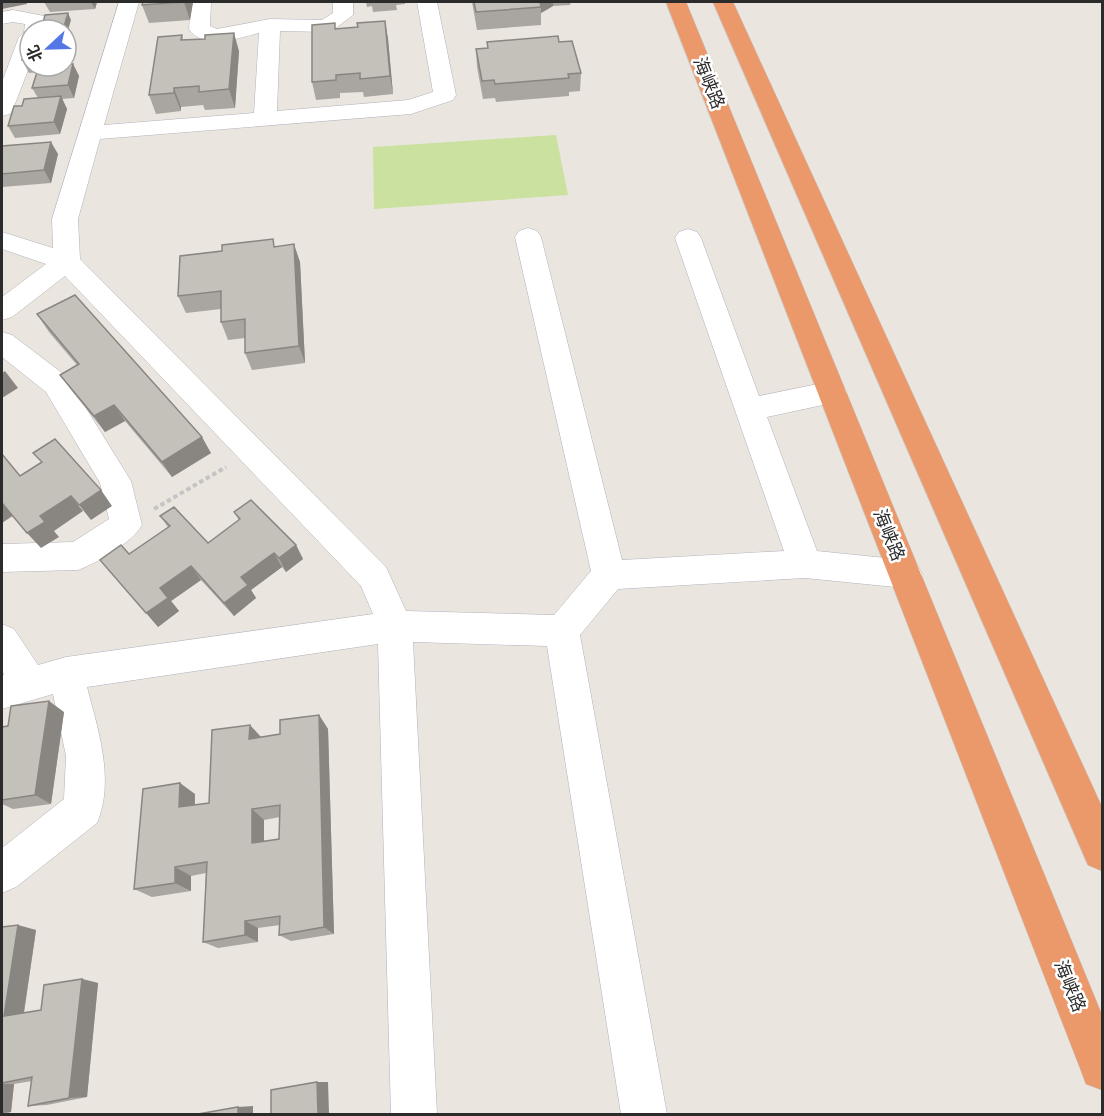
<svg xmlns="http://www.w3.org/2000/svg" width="1104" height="1116" font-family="Roboto,'Noto Sans SC',sans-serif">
  <rect width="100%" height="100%" fill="#ebe5df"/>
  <polygon fill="#cae19f" points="556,135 568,195 374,209 373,147"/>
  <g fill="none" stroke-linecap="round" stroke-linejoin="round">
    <defs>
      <g id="minor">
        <path d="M119,2H139L104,125L254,113L259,33C238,38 204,51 189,29L191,2H211L210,26L217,29L270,19L322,20L333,13V2H353V15L333,30L326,32L280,31L277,111L408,100L433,92L417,2H437L456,95L453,100L411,114L100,139L78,219L80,259L386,567L406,611L554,615L591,571L515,237L519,231L528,228L537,231L541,237L622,560L784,551L675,238L679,232L688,229L697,232L701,238L759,396L832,381L842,384L847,392L842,400L832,403L767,417L817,551L905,560L917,564L922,574L917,584L905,588L805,578L618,589L580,635L667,1114H621L547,646L413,642L437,1114H391L378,644L87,687C98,730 115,780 97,823L16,887L2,893V848L64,799L66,756L53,694L2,709V675H4L2,670V624L14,629L38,665L66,657L373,614L361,586L65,276L12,317L2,320V297L46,264L2,249V232L53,248L52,219Z"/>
        <polygon points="13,10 44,16 47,20 43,30 30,30 30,65 13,109 10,114 2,116 2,82 19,37 24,32 25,24 13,22 2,24 2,12"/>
        <path d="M2,332L12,335L66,376L131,481L142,525C133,542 97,563 78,570L2,572V544L73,542L109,519L100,483L46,392L2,357Z"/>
      </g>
      <g id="highway">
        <polygon points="666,2 686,2 1102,1015 1102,1090 1086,1084 1080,1068"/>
        <polygon points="713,2 733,2 1102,807 1102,871 1088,865"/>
      </g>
    </defs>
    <use href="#minor" stroke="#b0b2ba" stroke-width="1"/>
    <use href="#highway" stroke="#c4c4c4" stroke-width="1"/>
    <polyline stroke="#c4c4c4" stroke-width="4" stroke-dasharray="4.5 3" stroke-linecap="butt" points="154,509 226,467"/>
    <use href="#minor" fill="#fff" fill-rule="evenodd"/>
    <use href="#highway" fill="#eb996a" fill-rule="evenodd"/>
  </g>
  <g fill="#a9a5a0" fill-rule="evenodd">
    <polygon points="44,2 97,2 95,9 50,12"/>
    <polygon points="193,2 190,20 149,23 142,5"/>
    <polygon points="366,2 405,2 405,4 396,5 397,10 373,12 372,6 367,7"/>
    <polygon points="472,2 571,2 570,5 553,6 541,13 541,25 477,30"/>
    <polygon points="385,21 388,39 393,94 364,97 363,92 340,93 340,98 316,100 312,82 358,27"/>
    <polygon points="182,35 183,40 239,51 235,108 205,110 203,105 181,107 181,111 156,114 149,95"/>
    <polygon points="30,36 30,66 66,66 73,64 79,76 74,98 62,99 67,109 60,134 15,138 8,126 22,106 38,98 32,88 37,72 29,73 22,60"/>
    <polygon points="487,42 559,42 581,73 580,91 569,92 569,96 496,102 495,98 483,99 477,67 476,49 488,48"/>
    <polygon points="2,146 58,154 51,183 2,187"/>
    <polygon points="276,247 300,262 305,363 252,370 245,353 245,338 228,340 221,322 221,309 186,313 178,296"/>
    <polygon points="37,314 211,453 172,477 125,421 105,432 72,391 60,375 77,365 49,332"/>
    <polygon points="234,512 296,545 303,559 286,572 282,567 251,590 256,598 234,616 201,580 171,601 179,611 158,627 168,527 160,516 208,543 239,520"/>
    <polygon points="64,712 51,804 13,809 2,804 2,727"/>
    <path d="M319,715L328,729L334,934L291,941L279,935L280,925L258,928V942L218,948L203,942L206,873L191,876V891L152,897L134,889L195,794V805L209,803L260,737L280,734ZM280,817L279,839L264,841V820Z"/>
    <polygon points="2,927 36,930 24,1013 41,1010 82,979 98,983 87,1097 47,1105 28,1106 32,1081 14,1084 11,1112 2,1114"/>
  </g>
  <g fill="#898682">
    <polygon points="2,2 26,2 27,4 2,9"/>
    <polygon points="91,2 97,2 95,9"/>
    <polygon points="184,2 193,2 190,20"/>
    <polygon points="538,2 553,2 553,6 541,13 541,7"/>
    <polygon points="68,13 71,20 66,37 66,30 63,30"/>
    <polygon points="385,21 388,39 393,94 390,76"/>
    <polygon points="234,33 239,51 235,108 229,89"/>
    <polygon points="73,64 79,76 74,98 68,85"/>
    <polygon points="174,88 181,107 181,111 174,93"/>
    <polygon points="61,96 67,109 60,134 54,122"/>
    <polygon points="51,142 58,154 51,183 44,170"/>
    <polygon points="294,244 300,262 305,363 299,346"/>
    <polygon points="5,371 18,388 2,398 2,373"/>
    <polygon points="114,405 125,421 105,432 94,416"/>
    <polygon points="202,437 211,453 172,477 162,462"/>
    <polygon points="101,490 112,506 91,520 79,505"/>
    <polygon points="71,496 83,511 54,531 59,537 41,548 27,533 40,516"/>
    <polygon points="2,502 14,515 2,523"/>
    <polygon points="296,545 303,559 286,572 279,558"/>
    <polygon points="274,553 282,567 251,590 256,598 234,616 224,603 241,577"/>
    <polygon points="191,566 201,580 171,601 179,611 158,627 146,613 160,588"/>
    <polygon points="49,701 64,712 51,804 35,795"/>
    <polygon points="319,715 328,729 334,934 324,927"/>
    <polygon points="250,725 262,738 249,739"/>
    <polygon points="180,783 195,794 194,818 179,807"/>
    <polygon points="252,809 264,820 264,852 252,843"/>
    <polygon points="175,867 191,876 191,891 175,883"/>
    <polygon points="245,921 258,928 258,942 245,935"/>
    <polygon points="18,925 36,930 23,1018 4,1016"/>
    <polygon points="82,979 98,983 87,1097 69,1098"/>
    <polygon points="317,1082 328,1082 329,1114 318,1114"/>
    <polygon points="2,1084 14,1084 11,1112 2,1113"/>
    <polygon points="253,1106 253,1114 238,1114 238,1107"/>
  </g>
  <g fill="#c4c0ba" stroke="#898682" stroke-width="1.5" fill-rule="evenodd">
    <polygon points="143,2 184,2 142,5"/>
    <polygon points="474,2 540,2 541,7 476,12"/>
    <polygon points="68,13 63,30 41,30 45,15"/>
    <polygon points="385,21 390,76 360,79 360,73 336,75 336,80 312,82 312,25 335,23 335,29 358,27 357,23"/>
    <polygon points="234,33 229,89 199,92 199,86 174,88 174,93 149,95 158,37 182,35 181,40 205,39 205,35"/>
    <polygon points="30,36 30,60 22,60"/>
    <polygon points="558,36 559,42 572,41 581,73 568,74 569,78 495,84 494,80 482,81 476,49 488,48 487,42"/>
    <polygon points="66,64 73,64 68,85 32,88 39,66 66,66"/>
    <polygon points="61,96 54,122 8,126 14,106 22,106 24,99"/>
    <polygon points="51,142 44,170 2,174 2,146"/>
    <polygon points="273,239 274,247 294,244 299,346 245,353 245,319 221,322 221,291 178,296 180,256 222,251 222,245"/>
    <polygon points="75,295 202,437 162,462 114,405 94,416 60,375 79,364 37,314"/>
    <polygon points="55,439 101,490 79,505 71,496 40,516 45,522 27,533 2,503 2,454 20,476 42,462 33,453"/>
    <polygon points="251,500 296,545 279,558 274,553 241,577 248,585 224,603 191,566 160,588 168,598 146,613 100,560 121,545 129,554 170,526 160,516 174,507 208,543 240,519 234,512"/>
    <polygon points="49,701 35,795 2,800 2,727 8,726 11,706"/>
    <path d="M319,715L324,927L279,935L280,916L245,921V935L203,942L207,862L175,867V883L134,889L143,789L180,783L179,807L209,803L212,730L250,725L249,739L280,734V720ZM280,805L279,839L252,843V809Z"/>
    <polygon points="18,925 4,1016 41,1010 44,985 82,979 69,1098 28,1106 32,1077 2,1083 2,927"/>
    <polygon points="317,1082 318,1114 271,1114 271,1090"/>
    <polygon points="238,1107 238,1114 198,1114"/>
  </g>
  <g text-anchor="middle" stroke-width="5" stroke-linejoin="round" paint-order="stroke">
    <g font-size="18" fill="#2b2b2b" stroke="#fff">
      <text transform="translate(709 83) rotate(68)" y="6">海峡路</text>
      <text transform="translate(889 535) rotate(68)" y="6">海峡路</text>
      <text transform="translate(1070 986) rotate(68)" y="6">海峡路</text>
    </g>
  </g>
  <rect width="1104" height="1116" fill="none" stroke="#2b2b2b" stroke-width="6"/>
  <g transform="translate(48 48) rotate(248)"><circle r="28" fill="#ffffff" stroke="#aaaaaa" stroke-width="1.5"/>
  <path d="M0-4.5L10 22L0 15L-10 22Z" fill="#5378e5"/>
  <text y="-9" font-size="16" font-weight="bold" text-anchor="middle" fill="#2b2b2b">北</text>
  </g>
</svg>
